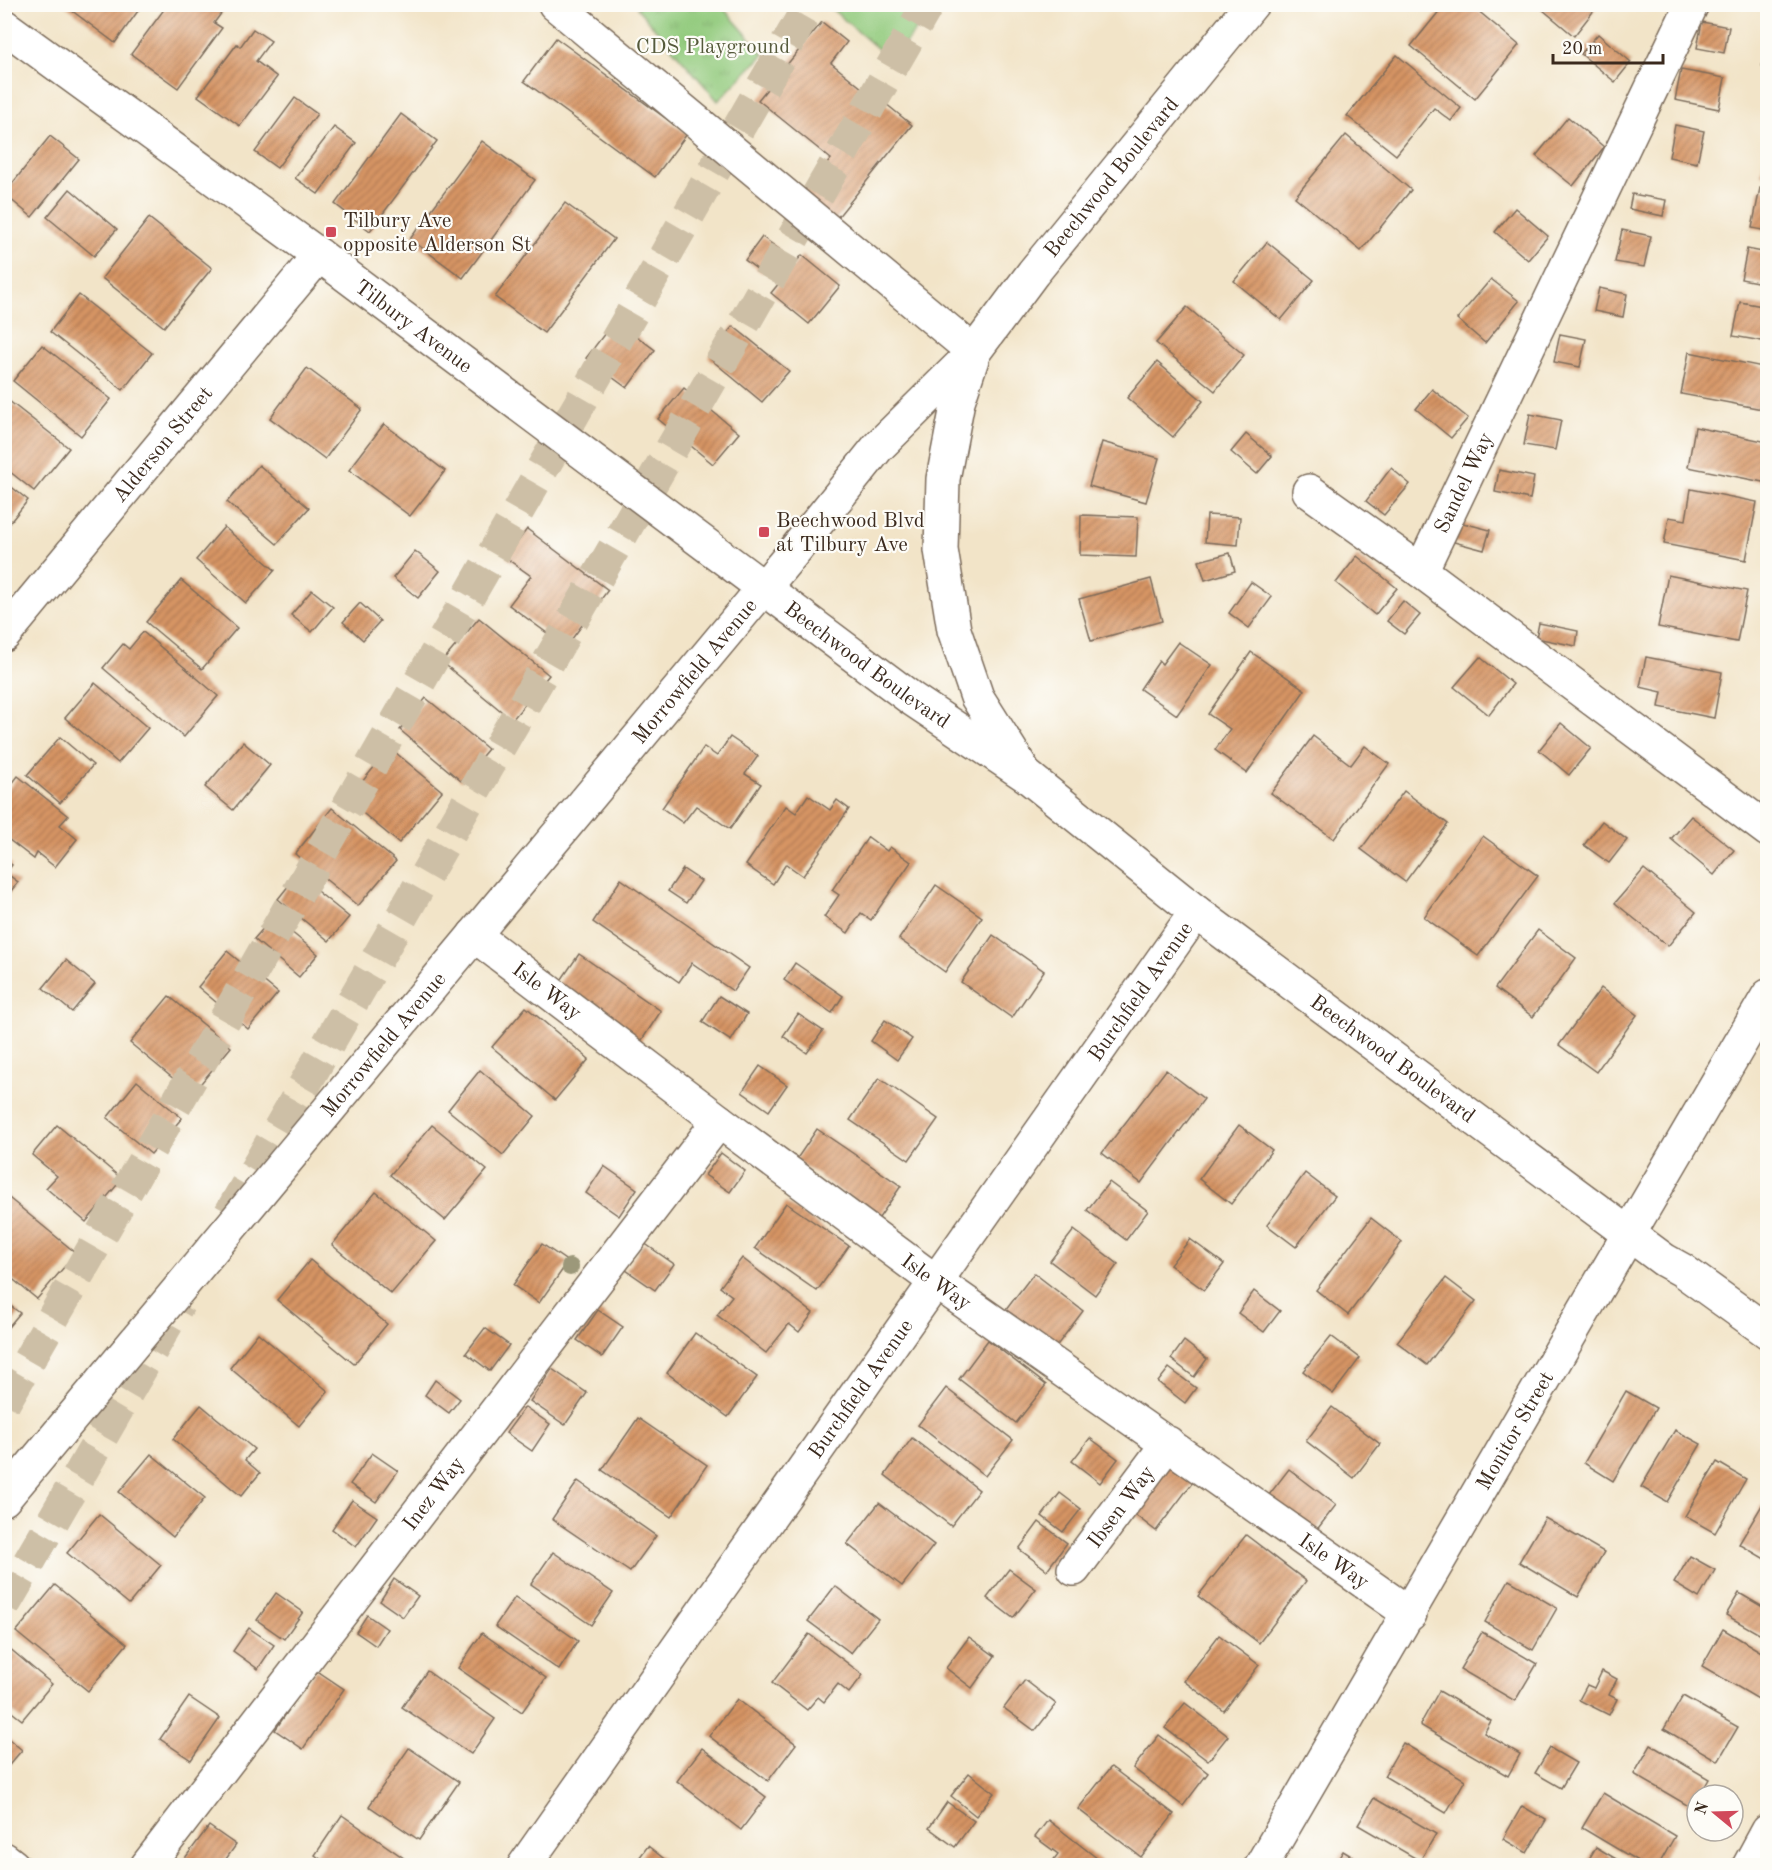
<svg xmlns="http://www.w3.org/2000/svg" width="1772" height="1870" font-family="'Old Standard TT',serif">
  <defs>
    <pattern id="park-tufts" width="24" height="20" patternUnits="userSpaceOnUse" patternTransform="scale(1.5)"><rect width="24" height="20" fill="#93cb7e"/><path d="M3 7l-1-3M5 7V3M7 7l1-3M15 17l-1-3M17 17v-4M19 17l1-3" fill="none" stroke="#80ae6c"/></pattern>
    <pattern id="building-hatch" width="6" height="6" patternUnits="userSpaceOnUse" patternTransform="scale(1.5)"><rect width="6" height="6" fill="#d69464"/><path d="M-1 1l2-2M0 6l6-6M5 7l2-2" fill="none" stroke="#af7952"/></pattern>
  </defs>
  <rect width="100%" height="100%" fill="#fdfcf7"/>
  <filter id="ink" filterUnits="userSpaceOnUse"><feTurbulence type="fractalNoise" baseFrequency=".0167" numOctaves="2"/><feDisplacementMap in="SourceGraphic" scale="12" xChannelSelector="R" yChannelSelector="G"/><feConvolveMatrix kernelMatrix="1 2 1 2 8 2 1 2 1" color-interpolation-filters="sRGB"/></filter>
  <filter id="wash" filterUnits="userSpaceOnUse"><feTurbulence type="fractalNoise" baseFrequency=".008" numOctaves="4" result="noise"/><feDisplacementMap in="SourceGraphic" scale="24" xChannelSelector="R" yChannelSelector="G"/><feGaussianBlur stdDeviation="1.35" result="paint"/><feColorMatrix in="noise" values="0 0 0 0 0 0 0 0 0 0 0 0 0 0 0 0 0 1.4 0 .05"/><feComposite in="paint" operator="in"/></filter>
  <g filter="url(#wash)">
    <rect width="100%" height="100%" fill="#f2e4c8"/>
    <polygon fill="url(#park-tufts)" stroke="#677a4e" stroke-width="1.5" points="640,4 727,5 724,9 764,54 718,101 637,8"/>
    <polygon fill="#93cb7e" stroke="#677a4e" stroke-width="1.5" points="938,4 891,60 827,5 827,4"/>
    <g id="blocks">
      <g fill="url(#building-hatch)">
        <polygon points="63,4 143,4 115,43"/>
        <polygon points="168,4 228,4 214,23 222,28 178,88 131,54"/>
        <polygon points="1445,4 1470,4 1519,45 1475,99 1411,46"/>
        <polygon points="1536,4 1599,4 1574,36"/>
        <polygon points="822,22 847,42 831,63 873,97 875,95 912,125 833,223 800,196 831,159 758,100"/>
        <polygon points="1702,22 1729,27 1724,53 1697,48"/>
        <polygon points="253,29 271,41 256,61 277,77 240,126 198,96 237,44 240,47"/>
        <polygon points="1598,34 1631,62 1615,82 1581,54"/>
        <polygon points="556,38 687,134 655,177 524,81"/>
        <polygon points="1766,44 1768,44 1768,67 1762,66"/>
        <polygon points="1397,55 1461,108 1451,121 1434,108 1396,155 1347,116"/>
        <polygon points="1681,70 1725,78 1719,109 1675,100"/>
        <polygon points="295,98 317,114 277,168 255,152"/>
        <polygon points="401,114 437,141 370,231 335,204"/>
        <polygon points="1568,117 1604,147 1573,186 1536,156"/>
        <polygon points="1675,125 1704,131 1697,163 1669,157"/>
        <polygon points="334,127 356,143 318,194 295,178"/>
        <polygon points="1346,135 1411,190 1361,251 1295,197"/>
        <polygon points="50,136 79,159 32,217 4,194"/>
        <polygon points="482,141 535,180 463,278 410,239"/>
        <polygon points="1766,149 1768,149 1768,175 1761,174"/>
        <polygon points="1760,188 1768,189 1768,231 1752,228"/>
        <polygon points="70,189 117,229 94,256 47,217"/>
        <polygon points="1632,194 1666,200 1663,216 1629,209"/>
        <polygon points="565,203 614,239 544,333 495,297"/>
        <polygon points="1515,208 1548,236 1528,260 1495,232"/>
        <polygon points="149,218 212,268 164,327 102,278"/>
        <polygon points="1622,230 1651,236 1644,267 1615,262"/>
        <polygon points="762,237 779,249 762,273 745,260"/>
        <polygon points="1267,242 1314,280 1281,320 1234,281"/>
        <polygon points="1747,249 1768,253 1768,284 1741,279"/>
        <polygon points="802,255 840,286 809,324 771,293"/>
        <polygon points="1491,279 1519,301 1485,343 1457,319"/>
        <polygon points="1599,288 1627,294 1623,317 1594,311"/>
        <polygon points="79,295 152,353 123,390 50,332"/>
        <polygon points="1740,302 1768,307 1768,342 1733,336"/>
        <polygon points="1187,307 1244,355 1215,391 1156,343"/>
        <polygon points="615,320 655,350 627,388 586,358"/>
        <polygon points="733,326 789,371 762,402 708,357"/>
        <polygon points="1560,334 1586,339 1580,367 1554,362"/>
        <polygon points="42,345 111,399 81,436 13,381"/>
        <polygon points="1689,352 1768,368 1768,410 1681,394"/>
        <polygon points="1157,362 1203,401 1173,437 1127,398"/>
        <polygon points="307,368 362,409 325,459 270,418"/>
        <polygon points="684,388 739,433 713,464 658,419"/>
        <polygon points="1432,389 1468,418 1451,438 1416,409"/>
        <polygon points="4,397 69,448 34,491 4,467"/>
        <polygon points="1530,414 1561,420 1555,450 1524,445"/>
        <polygon points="384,424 445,471 410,516 349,470"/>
        <polygon points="1695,427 1768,442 1768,483 1688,467"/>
        <polygon points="1246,434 1272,456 1257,474 1231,452"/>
        <polygon points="1102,442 1159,458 1146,502 1089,486"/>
        <polygon points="259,465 309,508 277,544 227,502"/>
        <polygon points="1391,468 1410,484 1384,515 1366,501"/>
        <polygon points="1499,470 1534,477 1530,499 1495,492"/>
        <polygon points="4,481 28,500 4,530"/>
        <polygon points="1691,489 1757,502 1746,560 1664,544 1669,517 1686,520"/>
        <polygon points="1081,515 1138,517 1136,557 1080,555"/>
        <polygon points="1207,515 1240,517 1238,545 1205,542"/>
        <polygon points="1459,522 1490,530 1484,550 1454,542"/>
        <polygon points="224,527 275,570 246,603 196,560"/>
        <polygon points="527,529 608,590 566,647 509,605 531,576 506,558"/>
        <polygon points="415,551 440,571 418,598 393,578"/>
        <polygon points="1230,553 1235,571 1205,580 1199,561"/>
        <polygon points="1357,556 1397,588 1375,615 1336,583"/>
        <polygon points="1668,575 1747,591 1737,642 1658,627"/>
        <polygon points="1151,579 1162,621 1091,641 1079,599"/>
        <polygon points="181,580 237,628 202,669 146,622"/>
        <polygon points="1251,582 1272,597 1249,628 1229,613"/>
        <polygon points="312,590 333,607 312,632 291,615"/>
        <polygon points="1403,601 1420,615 1404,634 1387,621"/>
        <polygon points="360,603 380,621 363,640 343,622"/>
        <polygon points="479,618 549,675 512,720 442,662"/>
        <polygon points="1539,623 1578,631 1576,646 1536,638"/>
        <polygon points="143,632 218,696 184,737 103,668 123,644 129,649"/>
        <polygon points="1178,642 1212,665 1177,715 1140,689 1159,661 1162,664"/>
        <polygon points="1251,652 1305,690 1247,773 1215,750 1230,729 1208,714"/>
        <polygon points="1480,657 1513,684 1489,715 1454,687"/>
        <polygon points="1646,657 1722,672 1714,718 1659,707 1662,692 1640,687"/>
        <polygon points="95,683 148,728 118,763 65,718"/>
        <polygon points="426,698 488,749 461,781 400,730"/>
        <polygon points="1561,723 1591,748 1569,775 1539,750"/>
        <polygon points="1313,736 1351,765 1365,746 1389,764 1334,839 1271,793"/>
        <polygon points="60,737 93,765 60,803 27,775"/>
        <polygon points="730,737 758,756 745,774 761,784 730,829 696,806 683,823 662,808 704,747 717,756"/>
        <polygon points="243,742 270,765 233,810 205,787"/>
        <polygon points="390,748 442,791 399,843 347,800"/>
        <polygon points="18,776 68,816 60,825 77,839 55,867 37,853 34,859 4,836 4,794"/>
        <polygon points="1404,791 1448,824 1405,882 1361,849"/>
        <polygon points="808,795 830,810 837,800 849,809 803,876 786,864 773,884 746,865 786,806 796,813"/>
        <polygon points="332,808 396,861 358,906 295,854"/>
        <polygon points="1691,816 1734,850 1714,875 1671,839"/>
        <polygon points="1602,821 1627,840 1609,863 1584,845"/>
        <polygon points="1483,836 1538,876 1478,956 1424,917"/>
        <polygon points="868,837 887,851 890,847 911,862 871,920 861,913 848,933 824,917 839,895 832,890"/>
        <polygon points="4,859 12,865 6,873 18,882 4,900"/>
        <polygon points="683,869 701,881 686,903 668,891"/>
        <polygon points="1644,869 1696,912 1668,946 1615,903"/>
        <polygon points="297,875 349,917 329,941 278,899"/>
        <polygon points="621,879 749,968 733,991 692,963 679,982 593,922"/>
        <polygon points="936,885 982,917 945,972 899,939"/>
        <polygon points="273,917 318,954 299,977 254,939"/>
        <polygon points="1538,930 1576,958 1533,1017 1495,988"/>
        <polygon points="993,935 1044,971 1012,1018 961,982"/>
        <polygon points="227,951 278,993 248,1029 198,987"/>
        <polygon points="579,954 661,1011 638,1046 555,989"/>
        <polygon points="66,960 95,984 72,1012 43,988"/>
        <polygon points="795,963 843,996 832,1013 784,980"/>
        <polygon points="1601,988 1637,1015 1596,1072 1559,1045"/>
        <polygon points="169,996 231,1047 192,1094 130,1043"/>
        <polygon points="719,996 747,1014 731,1041 702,1022"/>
        <polygon points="526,1007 589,1059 555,1100 492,1047"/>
        <polygon points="798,1014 823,1031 807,1053 783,1036"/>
        <polygon points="885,1020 912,1039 897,1060 871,1041"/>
        <polygon points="760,1066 787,1085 769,1111 742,1092"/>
        <polygon points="480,1070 535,1116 503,1155 448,1110"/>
        <polygon points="1166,1070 1204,1099 1141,1183 1102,1153"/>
        <polygon points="879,1078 938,1119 909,1160 850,1120"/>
        <polygon points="137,1081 182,1118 151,1154 107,1118"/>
        <polygon points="57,1125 122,1179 86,1222 46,1188 57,1176 32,1155"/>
        <polygon points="432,1125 487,1170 445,1220 390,1175"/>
        <polygon points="1239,1125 1272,1150 1231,1204 1199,1179"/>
        <polygon points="817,1129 901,1186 879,1218 796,1160"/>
        <polygon points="721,1153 745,1171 730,1192 705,1175"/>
        <polygon points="604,1166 637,1189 619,1216 586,1193"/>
        <polygon points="1305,1173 1335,1196 1296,1247 1267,1225"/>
        <polygon points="1109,1182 1148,1211 1126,1240 1087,1210"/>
        <polygon points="376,1192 436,1241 391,1294 332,1245"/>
        <polygon points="4,1194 76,1253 37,1299 4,1272"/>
        <polygon points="786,1203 849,1246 817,1291 755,1248"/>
        <polygon points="1371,1218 1402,1242 1348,1315 1316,1290"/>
        <polygon points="1074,1230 1118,1264 1095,1295 1050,1261"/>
        <polygon points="1190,1239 1224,1264 1204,1290 1170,1265"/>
        <polygon points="644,1243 674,1264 655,1290 626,1270"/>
        <polygon points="542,1244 568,1262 539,1303 513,1285"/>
        <polygon points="742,1258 813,1313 799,1332 789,1324 766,1353 717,1315 732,1296 720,1287"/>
        <polygon points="310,1260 387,1324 354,1364 277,1300"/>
        <polygon points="1034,1273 1083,1311 1049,1356 999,1319"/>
        <polygon points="1446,1278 1476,1301 1427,1365 1397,1342"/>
        <polygon points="1254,1291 1280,1311 1264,1332 1238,1313"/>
        <polygon points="4,1301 20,1313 4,1332"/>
        <polygon points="598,1310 623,1327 602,1357 577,1340"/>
        <polygon points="485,1328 509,1345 490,1371 466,1353"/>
        <polygon points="258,1333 328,1391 299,1426 230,1368"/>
        <polygon points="695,1333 757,1377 728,1417 667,1373"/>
        <polygon points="1331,1336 1360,1358 1333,1394 1303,1371"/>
        <polygon points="988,1340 1046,1385 1016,1423 959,1379"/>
        <polygon points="1184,1341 1207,1359 1194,1377 1171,1359"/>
        <polygon points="1169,1368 1196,1388 1185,1403 1158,1382"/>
        <polygon points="552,1369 587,1393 565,1425 530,1401"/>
        <polygon points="435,1380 460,1399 449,1413 425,1395"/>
        <polygon points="946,1388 1013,1440 985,1476 918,1425"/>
        <polygon points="1626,1391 1656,1408 1613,1481 1584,1463"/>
        <polygon points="201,1405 254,1449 245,1460 260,1473 241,1496 173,1439"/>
        <polygon points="525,1407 550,1424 532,1451 506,1433"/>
        <polygon points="1332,1407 1380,1444 1354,1478 1306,1441"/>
        <polygon points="638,1418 707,1465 671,1517 602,1470"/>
        <polygon points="1675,1430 1701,1444 1667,1502 1641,1487"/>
        <polygon points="912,1438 979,1490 951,1526 885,1475"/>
        <polygon points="1090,1438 1118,1459 1100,1483 1072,1461"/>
        <polygon points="372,1453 398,1471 376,1502 350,1484"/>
        <polygon points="151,1454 205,1498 173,1537 119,1492"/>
        <polygon points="1168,1462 1193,1482 1156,1531 1130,1511"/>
        <polygon points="1717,1462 1746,1479 1715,1533 1685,1516"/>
        <polygon points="1289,1469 1336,1505 1312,1536 1265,1500"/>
        <polygon points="578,1481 656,1536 630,1572 552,1519"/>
        <polygon points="1060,1493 1081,1509 1063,1532 1042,1516"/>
        <polygon points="1768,1495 1768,1561 1739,1544"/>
        <polygon points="352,1500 377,1517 356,1547 332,1529"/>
        <polygon points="879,1503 934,1545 902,1586 847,1544"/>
        <polygon points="99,1514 161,1565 129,1604 67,1553"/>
        <polygon points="1545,1518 1604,1552 1578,1597 1519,1562"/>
        <polygon points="1039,1522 1067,1543 1047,1570 1019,1549"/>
        <polygon points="1246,1535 1306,1581 1259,1643 1198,1596"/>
        <polygon points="553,1552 613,1593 591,1625 531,1584"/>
        <polygon points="1690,1556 1715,1570 1699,1598 1674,1583"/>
        <polygon points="1009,1569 1036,1589 1013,1618 987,1598"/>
        <polygon points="394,1579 418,1596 403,1617 380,1601"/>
        <polygon points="1509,1580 1557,1608 1533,1650 1485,1622"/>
        <polygon points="55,1585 127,1644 88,1691 16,1632"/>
        <polygon points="835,1586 878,1619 851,1653 808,1621"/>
        <polygon points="276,1593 303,1612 284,1639 257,1620"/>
        <polygon points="1739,1593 1768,1610 1768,1639 1726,1615"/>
        <polygon points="515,1597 578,1641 559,1670 495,1626"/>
        <polygon points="367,1615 387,1629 376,1646 356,1632"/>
        <polygon points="249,1628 274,1645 258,1669 233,1651"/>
        <polygon points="1723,1629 1768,1656 1768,1688 1760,1700 1702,1666"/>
        <polygon points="1482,1632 1537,1664 1515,1701 1460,1669"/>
        <polygon points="482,1633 546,1678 522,1712 458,1668"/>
        <polygon points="809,1634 863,1675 849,1693 838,1684 824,1702 818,1697 807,1710 772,1683"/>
        <polygon points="1219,1635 1259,1665 1224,1711 1184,1681"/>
        <polygon points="969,1637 995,1656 972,1688 946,1668"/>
        <polygon points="8,1647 52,1684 22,1720 4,1706 4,1651"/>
        <polygon points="316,1670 344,1689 303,1749 275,1730"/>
        <polygon points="427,1671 495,1719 471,1754 402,1707"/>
        <polygon points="1602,1671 1617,1679 1609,1695 1617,1699 1609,1715 1579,1700 1587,1685 1594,1688"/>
        <polygon points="1025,1680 1056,1704 1035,1731 1004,1708"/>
        <polygon points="1439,1691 1491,1721 1484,1733 1520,1754 1508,1776 1420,1725"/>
        <polygon points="1683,1696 1738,1727 1718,1761 1664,1729"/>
        <polygon points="189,1697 220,1718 191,1760 160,1739"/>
        <polygon points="737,1699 796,1744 768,1781 709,1736"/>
        <polygon points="1185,1703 1228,1736 1208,1761 1165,1728"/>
        <polygon points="4,1735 22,1750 4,1771"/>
        <polygon points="1159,1735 1208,1773 1183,1806 1133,1768"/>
        <polygon points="1403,1743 1465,1780 1446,1813 1384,1776"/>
        <polygon points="1651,1745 1709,1779 1700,1795 1697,1795 1697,1799 1692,1808 1634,1774"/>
        <polygon points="409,1748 459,1782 419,1840 369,1806"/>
        <polygon points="702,1748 766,1797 741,1830 677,1781"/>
        <polygon points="1550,1748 1576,1763 1561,1788 1535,1773"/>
        <polygon points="1111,1767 1174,1814 1141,1857 1078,1809"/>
        <polygon points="969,1773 994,1793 976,1816 951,1796"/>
        <polygon points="1603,1793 1675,1836 1658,1866 1646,1866 1582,1828"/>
        <polygon points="1374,1798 1436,1834 1420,1861 1358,1825"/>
        <polygon points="947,1802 974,1821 955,1847 929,1828"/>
        <polygon points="1522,1806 1546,1820 1527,1853 1503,1839"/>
        <polygon points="342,1815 405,1859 400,1866 330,1866 315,1855"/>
        <polygon points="1048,1820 1107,1866 1057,1866 1052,1862 1058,1854 1035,1837"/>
        <polygon points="209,1826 236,1845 221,1866 179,1866"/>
        <polygon points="648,1846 673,1866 633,1866"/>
        <polygon points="1596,1847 1628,1866 1585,1866"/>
        <polygon points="1343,1851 1368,1866 1334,1866"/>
      </g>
    </g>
  </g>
  <g filter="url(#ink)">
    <use href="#blocks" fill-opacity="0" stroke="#7b6b5a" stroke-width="1.5"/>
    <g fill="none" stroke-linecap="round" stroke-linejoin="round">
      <g stroke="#cdbfa6" stroke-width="33" stroke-dasharray="33 16" stroke-linecap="butt">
        <polyline points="230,1214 928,4"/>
        <polyline points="4,1403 810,4"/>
        <polyline points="4,1605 179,1303"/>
      </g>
      <defs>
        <g id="minor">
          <polyline points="555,4 974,352"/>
          <path id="s1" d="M4,26L319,255L912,699L1027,776L1196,912L1664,1260L1682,1270L1768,1332"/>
          <polyline points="972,359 958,401 943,479 941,550 954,630 977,697 1021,767"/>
          <polyline points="1309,491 1421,571 1768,830"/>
          <path id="s2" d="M1421,571L1692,4"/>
          <path id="s3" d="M4,635L319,255"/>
          <path id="s4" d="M474,935L719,1121L935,1281L1410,1614"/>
          <path id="s5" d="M4,1499L796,549L878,447L974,352L1033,273L1252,4"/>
          <path id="s6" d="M1074,1569L1168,1443"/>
          <polyline points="4,1859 13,1866"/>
          <path id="s7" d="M147,1866L719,1121"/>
          <path id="s8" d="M524,1866L1196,912"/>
          <path id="s9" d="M1261,1866C1432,1576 1597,1285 1768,996"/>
          <polyline points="1749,1866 1768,1831"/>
        </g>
      </defs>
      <use href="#minor" stroke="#7b6b5a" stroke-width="36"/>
      <use href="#minor" stroke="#fff" stroke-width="33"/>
    </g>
    <circle fill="#9c987a" cx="570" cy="1267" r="9"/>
  </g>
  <g fill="#d1495b" stroke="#fdfcf7" stroke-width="2">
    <rect x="325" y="226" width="12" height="12" rx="3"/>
    <rect x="758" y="526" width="12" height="12" rx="3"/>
  </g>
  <g text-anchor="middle" stroke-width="4.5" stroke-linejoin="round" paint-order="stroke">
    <g font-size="21" fill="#555a3b" stroke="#fdfcf7">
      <text x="713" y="53">CDS Playground</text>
    </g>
    <g font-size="21" fill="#3b2a1e" stroke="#fdfcf7">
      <text dy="7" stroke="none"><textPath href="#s5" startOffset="1725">Beechwood Boulevard</textPath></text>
      <text dy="7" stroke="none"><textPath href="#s1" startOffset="508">Tilbury Avenue</textPath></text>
      <text dy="7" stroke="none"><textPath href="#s3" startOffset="248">Alderson Street</textPath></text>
      <text dy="7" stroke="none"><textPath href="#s2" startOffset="98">Sandel Way</textPath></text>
      <text dy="7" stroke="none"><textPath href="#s1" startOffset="1074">Beechwood Boulevard</textPath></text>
      <text dy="7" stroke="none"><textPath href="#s5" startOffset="1078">Morrowfield Avenue</textPath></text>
      <text dy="7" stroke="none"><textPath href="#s4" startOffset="92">Isle Way</textPath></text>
      <text dy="7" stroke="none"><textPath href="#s8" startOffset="1070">Burchfield Avenue</textPath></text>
      <text dy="7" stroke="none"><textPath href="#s5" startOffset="592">Morrowfield Avenue</textPath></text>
      <text dy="7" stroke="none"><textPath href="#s1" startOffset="1731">Beechwood Boulevard</textPath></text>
      <text dy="7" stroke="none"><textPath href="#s4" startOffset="578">Isle Way</textPath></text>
      <text dy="7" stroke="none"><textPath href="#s8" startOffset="584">Burchfield Avenue</textPath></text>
      <text dy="7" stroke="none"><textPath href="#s9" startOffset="504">Monitor Street</textPath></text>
      <text dy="7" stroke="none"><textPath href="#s7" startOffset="470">Inez Way</textPath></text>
      <text dy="7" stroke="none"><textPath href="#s6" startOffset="78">Ibsen Way</textPath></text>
      <text dy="7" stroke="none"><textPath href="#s4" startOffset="1064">Isle Way</textPath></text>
    </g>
    <g font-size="21" fill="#3b2a1e" stroke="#fdfcf7" text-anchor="start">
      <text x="343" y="227">Tilbury Ave<tspan x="343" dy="24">opposite Alderson St</tspan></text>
      <text x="776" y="527">Beechwood Blvd<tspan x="776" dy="24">at Tilbury Ave</tspan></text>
    </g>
  </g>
  <rect width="1772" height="1870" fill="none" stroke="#fdfcf7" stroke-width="24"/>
  <g transform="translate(1715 1813) rotate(289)"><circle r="28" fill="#fdfcf7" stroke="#afa8a0" stroke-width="1.5"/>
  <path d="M0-4.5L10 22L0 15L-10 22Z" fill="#d1495b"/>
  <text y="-9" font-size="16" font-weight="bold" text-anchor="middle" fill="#3b2a1e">N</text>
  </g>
  <path d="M1553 54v9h110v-9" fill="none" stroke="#3b2a1e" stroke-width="3"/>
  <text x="1562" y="54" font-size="18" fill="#3b2a1e" stroke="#fdfcf7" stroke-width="4.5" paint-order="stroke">20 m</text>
</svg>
